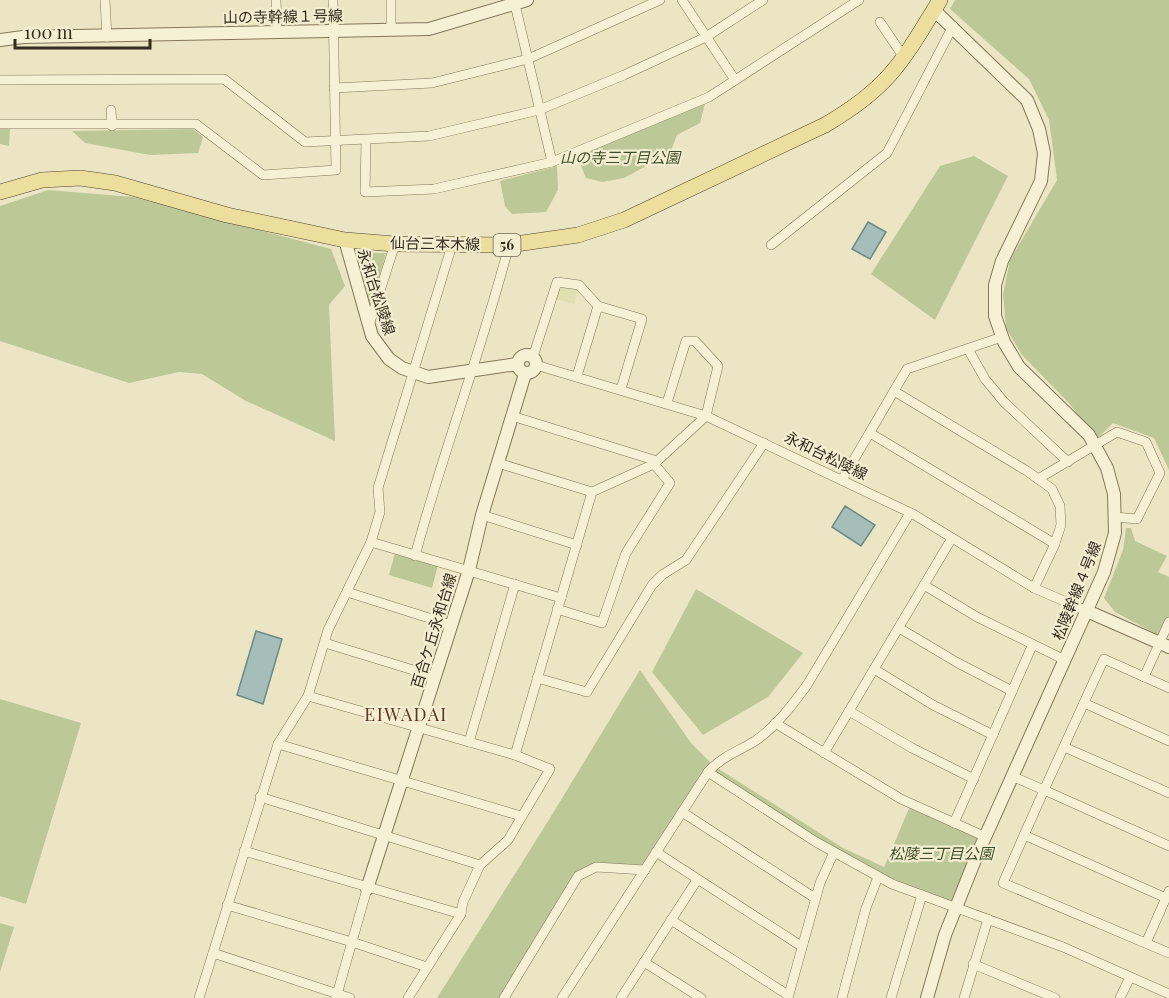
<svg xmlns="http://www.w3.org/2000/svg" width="1169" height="998" font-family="'Playfair Display','Noto Sans JP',serif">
  <rect width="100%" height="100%" fill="#ebe5c3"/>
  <polygon fill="#e0dfb1" points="562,286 578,290 574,304 555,299"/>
  <g fill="#bcc898">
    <polygon points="955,0 1169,0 1169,470 1154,438 1113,423 1097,439 1068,402 1022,355 1006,328 1003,294 1010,260 1057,180 1049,120 1029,79 950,9"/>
    <polygon points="706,100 700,123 677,135 670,153 624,178 602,182 586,178 577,156"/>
    <polygon points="0,127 10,127 9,146 0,144"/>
    <polygon points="193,129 203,137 198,153 150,155 85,143 72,131"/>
    <polygon points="974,156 1008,176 935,320 871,274 940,166"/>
    <polygon points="557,166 558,190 546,212 512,214 505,206 500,181"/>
    <polygon points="48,190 133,197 331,249 345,286 329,305 335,441 246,401 202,374 179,372 129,383 0,341 0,206"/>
    <polygon points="363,253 386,253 373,300 369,302 359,258"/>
    <polygon points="1126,528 1131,528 1135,541 1167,556 1158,572 1169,577 1169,622 1162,637 1115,612 1104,598 1123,550"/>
    <polygon points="395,553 438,565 432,588 389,575"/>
    <polygon points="696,589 803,653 768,697 703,735 652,672"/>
    <polygon points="640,670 691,743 714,766 843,848 884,867 911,804 986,837 956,907 892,884 709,773 645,870 596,867 578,876 504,998 437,998 550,818"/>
    <polygon points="0,699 81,723 26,904 0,896"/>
    <polygon points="0,923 14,927 0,972"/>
  </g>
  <g fill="#a5beba" stroke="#6c8b88" stroke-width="1.5">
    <polygon points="868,222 886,232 870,259 852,249"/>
    <polygon points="845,506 875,525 861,546 832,527"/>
    <polygon points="256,631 282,639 263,704 237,695"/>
  </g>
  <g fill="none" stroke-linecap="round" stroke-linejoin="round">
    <defs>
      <g id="minor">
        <polyline points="105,0 107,37"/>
        <polyline points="276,0 277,31"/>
        <polyline points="391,0 391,29"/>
        <polyline points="514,0 552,162"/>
        <polyline points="682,0 735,80"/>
        <polyline points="880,22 905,59"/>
        <polyline points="0,80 224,79 305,142 429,136 539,110 624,75 706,37 763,0"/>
        <polyline points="334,88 432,83 528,59 660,0"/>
        <polyline points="111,110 112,126"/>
        <polyline points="0,124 196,124 263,175 336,170 333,0"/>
        <polyline points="366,140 365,192 434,189 552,162 709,97 859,0"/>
        <polyline points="771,245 887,153 953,26"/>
        <polyline points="369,325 395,244"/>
        <polyline points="968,349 985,379 1004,402 1068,462"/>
        <polyline points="533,357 557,282 579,285 598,306"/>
        <polyline points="536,365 706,416 913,514 1034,588 1087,611"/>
        <polyline points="577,376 598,306 642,319 621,389"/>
        <polyline points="894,391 907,369 1002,337"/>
        <polyline points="512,416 657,461"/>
        <polyline points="870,433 1055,544"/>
        <polyline points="498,463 592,492"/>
        <polyline points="1038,479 1117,432 1146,442 1160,473 1137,519 1115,517"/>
        <polyline points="842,480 894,391 1027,471 1052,489 1060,506 1061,525 1054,546 1034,588"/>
        <polyline points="482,515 577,545"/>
        <polyline points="371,542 561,598"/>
        <path d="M415,556C443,451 482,350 509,245"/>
        <polyline points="924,585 977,617 1065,660"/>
        <polyline points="347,592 451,625"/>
        <polyline points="557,609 602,623 626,553 670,483 654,464"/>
        <polyline points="899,628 958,663 1012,691"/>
        <polyline points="325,643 436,677"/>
        <polyline points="874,669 933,705 993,735"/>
        <polyline points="1144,677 1169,622"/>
        <polyline points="537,678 587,692 652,585 662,575 686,560 764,443"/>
        <polyline points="1169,688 1104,659 1044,790 1169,846"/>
        <polyline points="308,696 515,755 550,769 508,840 480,865 463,902 461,914 408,998"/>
        <polyline points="1084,703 1169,741"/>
        <polyline points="849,711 912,748 974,779"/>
        <polyline points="775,723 901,799 986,837"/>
        <polyline points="469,742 515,584"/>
        <polyline points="278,744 521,816"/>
        <polyline points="1064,747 1169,793"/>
        <polyline points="824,753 952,538"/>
        <polyline points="515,755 592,492 654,464 706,416 718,366 695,341 686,341 667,403"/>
        <polyline points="708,772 816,842 892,884 1063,947 1169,994"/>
        <polyline points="1014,777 1044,790 1003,883 1169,953"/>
        <polyline points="260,797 480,865"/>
        <polyline points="682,812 815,898"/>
        <polyline points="954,823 1032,646"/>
        <polyline points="1024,835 1166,898"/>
        <polyline points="244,851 461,914"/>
        <polyline points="656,852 801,946"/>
        <polyline points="227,905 352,942 427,967"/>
        <polyline points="671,920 788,995"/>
        <polyline points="1146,943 1169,891"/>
        <polyline points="213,953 350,998"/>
        <polyline points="644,962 701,998"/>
        <polyline points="973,964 1055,998"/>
        <polyline points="199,998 278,744 308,696 328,630 371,542 380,512 378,488 452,245"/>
        <polyline points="336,998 367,889"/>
        <polyline points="504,998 578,876 596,867 645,870"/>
        <path d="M562,998L708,772C721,757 739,751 755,741C776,727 793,704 807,685L910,513"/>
        <polyline points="621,998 697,880"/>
        <polyline points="788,998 820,883 834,852"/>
        <polyline points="842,998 866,908 878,877"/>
        <polyline points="891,998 922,895"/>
        <polyline points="964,998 988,919"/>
        <polyline points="1120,998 1130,977"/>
      </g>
      <g id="tertiary">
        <polyline points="0,40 23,37 429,29 527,0"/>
        <polyline points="345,240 372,336 389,359 402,368 428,377 517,364"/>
        <circle cx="527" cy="364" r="9"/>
        <polyline points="1087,611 1169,647"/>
        <polyline points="367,889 469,570 482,515 525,374"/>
        <polyline points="927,998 945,935 977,855 1104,572 1115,533 1114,494 1107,468 1089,435 1019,367 1004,342 995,316 995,285 1002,261 1041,181 1044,153 1039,129 1027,100 934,10"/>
      </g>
      <path id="primary" d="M0,192L42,180L80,178L115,183L227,215L345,240L395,244L509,245L578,235L624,220L825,125C890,87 902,62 940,0"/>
    </defs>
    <use href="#minor" stroke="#84765b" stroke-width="10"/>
    <use href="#tertiary" stroke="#84765b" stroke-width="14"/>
    <use href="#primary" stroke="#52442f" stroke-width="16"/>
    <use href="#minor" stroke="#f6f1d5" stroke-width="9"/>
    <use href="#tertiary" stroke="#f6f1d5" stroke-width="12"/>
    <use href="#primary" stroke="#ecdf9d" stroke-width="15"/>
  </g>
  <g text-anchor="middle" stroke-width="4.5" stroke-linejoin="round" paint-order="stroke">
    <rect fill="#f3eed2" stroke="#6e6654" stroke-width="1.5" x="493.5" y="234" width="27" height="22" rx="4.5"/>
    <g font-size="14" font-weight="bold" fill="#352c1e">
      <text x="507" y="250">56</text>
    </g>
    <g font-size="15" fill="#352c1e" stroke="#f3eed2">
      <text transform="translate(283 17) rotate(-1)" y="5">山の寺幹線１号線</text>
      <text transform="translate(435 244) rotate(1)" y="5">仙台三本木線</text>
      <text transform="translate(376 292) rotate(72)" y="5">永和台松陵線</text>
      <text transform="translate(826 456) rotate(26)" y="5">永和台松陵線</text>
      <text transform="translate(1077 591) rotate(-68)" y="5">松陵幹線４号線</text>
      <text transform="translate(434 631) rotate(-73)" y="5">百合ケ丘永和台線</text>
    </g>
    <g font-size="15" font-style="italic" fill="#3f5026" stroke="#f3eed2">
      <text x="620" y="163">山の寺三丁目公園</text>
      <text x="941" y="859">松陵三丁目公園</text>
    </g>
    <g font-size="18" letter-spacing="1.5" fill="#5f3620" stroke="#f3eed2">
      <text x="406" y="721">EIWADAI</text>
    </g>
  </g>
  <path d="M15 39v9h135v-9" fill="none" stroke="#352c1e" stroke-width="3"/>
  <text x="24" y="39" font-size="18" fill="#352c1e" stroke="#f3eed2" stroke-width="4.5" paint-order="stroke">100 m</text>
</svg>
